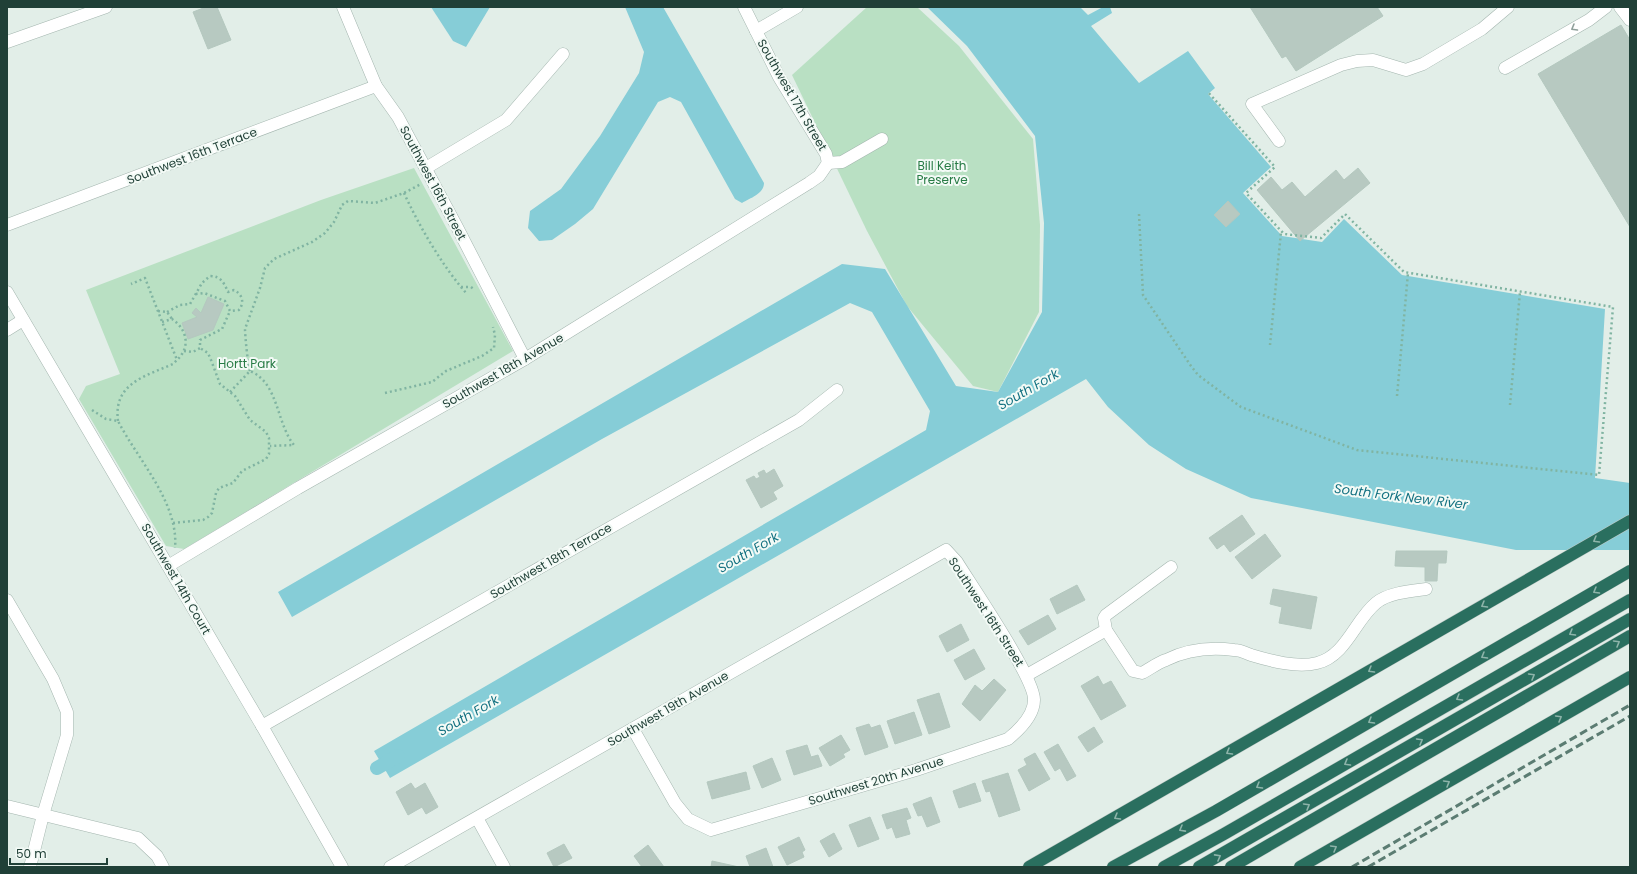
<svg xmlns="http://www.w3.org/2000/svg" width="1637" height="874" font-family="Poppins,sans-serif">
  <rect width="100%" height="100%" fill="#e2eee8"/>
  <g fill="#b9e0c3">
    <polygon points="867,7 917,7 959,46 1033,139 1040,225 1039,312 998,392 973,386 907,306 867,231 792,75"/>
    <polygon points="414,168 513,351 184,549 166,546 79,399 86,386 120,374 86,290 321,200"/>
  </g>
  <g fill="#86cdd7">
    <polygon points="431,7 490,7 466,47 453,41"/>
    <path d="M625,7H663L764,183C764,194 750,198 742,203L735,199L681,102L670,97L658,102L593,209L575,224L552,240L539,241L528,228L530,211L561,189L600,136L639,73L644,52Z"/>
    <polygon points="927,7 1080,7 1088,15 1103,7 1110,7 1112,13 1091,26 1139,83 1188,51 1215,88 1208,94 1271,167 1243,193 1282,236 1322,242 1344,219 1402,275 1605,309 1595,478 1630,483 1630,550 1516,550 1251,498 1186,469 1149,445 1108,407 1086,379 390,778 374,751 926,430 930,411 872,312 850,303 602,439 292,617 278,592 842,264 885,269 956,386 998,392 1042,312 1044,223 1035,136 967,46"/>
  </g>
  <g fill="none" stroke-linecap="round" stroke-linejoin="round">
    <polyline stroke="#86cdd7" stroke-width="14" points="377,768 398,756"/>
  </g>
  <g fill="#b7c9c1" stroke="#b4c8bf">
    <polygon points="206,7 217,7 231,40 208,49 193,12"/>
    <polygon points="1250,7 1377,7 1383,16 1296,71 1286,56 1282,58"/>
    <polygon points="1621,25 1630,40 1630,227 1538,74"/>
    <polygon points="1358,168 1370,183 1300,241 1257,190 1271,177 1282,190 1292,182 1305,197 1336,170 1344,180"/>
    <polygon points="1228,201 1240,214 1226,227 1214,215"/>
    <polygon points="208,297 224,304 213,330 188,339 182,323 197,317 192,313 196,308 201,313"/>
    <polygon points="774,469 783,486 773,492 777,499 761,508 746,480 754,476 756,479 760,477 758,473 764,470 766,474"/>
    <polygon points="1242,515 1255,534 1230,552 1224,544 1217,549 1209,538"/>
    <polygon points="1265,534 1281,556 1252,579 1235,557"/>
    <polygon points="1396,551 1447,551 1446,563 1438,563 1437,581 1425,581 1425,567 1395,566"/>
    <polygon points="1077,585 1085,600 1057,614 1050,599"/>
    <polygon points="1273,589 1317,597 1311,629 1279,623 1282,607 1270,604"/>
    <polygon points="1048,615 1056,629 1028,645 1019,631"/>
    <polygon points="961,624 969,640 947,652 939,636"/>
    <polygon points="974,649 985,669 965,680 954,660"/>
    <polygon points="1098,676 1103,685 1111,681 1126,706 1101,720 1081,686"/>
    <polygon points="994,679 1006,690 980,721 962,704 975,685 982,691"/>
    <polygon points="939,693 950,727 929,734 917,700"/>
    <polygon points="914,712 922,735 895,744 887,721"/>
    <polygon points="869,724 871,728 880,725 888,747 865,755 856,728"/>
    <polygon points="1094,727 1103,742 1088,752 1078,737"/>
    <polygon points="841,735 850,750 843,754 845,757 830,766 819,748"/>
    <polygon points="1058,744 1076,776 1067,781 1060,768 1055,771 1044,752"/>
    <polygon points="807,745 811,757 818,755 822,766 794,775 786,751"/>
    <polygon points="1035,753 1050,779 1029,791 1018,770 1027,765 1024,759"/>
    <polygon points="772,758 781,780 762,788 753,766"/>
    <polygon points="746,772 750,789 712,799 707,782"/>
    <polygon points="1008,773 1020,810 999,817 990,791 986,792 982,781"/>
    <polygon points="411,783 415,789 425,783 438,807 426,814 422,807 408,815 396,792"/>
    <polygon points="975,783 981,801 959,808 953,791"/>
    <polygon points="931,797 940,822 927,827 922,815 918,816 913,804"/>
    <polygon points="907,808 911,818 906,820 910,834 896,838 892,827 887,829 882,815"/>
    <polygon points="870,817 879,839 858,847 849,825"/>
    <polygon points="834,833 842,849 829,857 820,841"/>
    <polygon points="799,837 805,850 802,852 804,857 787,865 778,847"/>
    <polygon points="564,844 572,858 554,867 547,853"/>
    <polygon points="648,845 664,867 642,867 634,856"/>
    <polygon points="766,848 773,867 750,867 746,856"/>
    <polygon points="712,861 739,867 711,867"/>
  </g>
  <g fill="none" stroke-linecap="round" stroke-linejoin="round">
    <defs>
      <g id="minor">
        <polyline points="343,7 376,86 398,117 457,227 525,359"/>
        <polyline points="744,7 779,77 826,154 828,163"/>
        <polyline points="1620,7 1630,20"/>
        <polyline points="756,31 797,7"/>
        <polyline points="7,42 106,7"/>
        <polyline points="1505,68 1589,20 1606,7"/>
        <polyline points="1279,141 1252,104 1341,65 1357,61 1373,60 1406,70 1423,64 1482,29 1508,7"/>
        <polyline points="828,163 842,162 882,139"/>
        <polyline points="426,168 506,120 563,54"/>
        <polyline points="7,225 376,86"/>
        <polyline points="7,292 262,726 342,867"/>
        <polyline points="7,330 23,320"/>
        <polyline points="168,566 298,488 525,359 809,183 819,176 828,163"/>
        <path d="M1171,567L1106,615L1104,618L1106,630L1133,671L1142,673C1150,669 1157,663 1166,660C1186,650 1211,647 1234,650C1240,650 1246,653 1251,655C1271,661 1297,668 1317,663C1346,656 1355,620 1376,603C1388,593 1410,591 1426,589"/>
        <polyline points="7,600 53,679 67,712 67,735 43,815 30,867"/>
        <polyline points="1027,675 1106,630"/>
        <polyline points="262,726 799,420 837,390"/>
        <polyline points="7,806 138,838 157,856 163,867"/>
        <polyline points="477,818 504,867"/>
        <path d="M390,867L946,550L957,562C971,585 1035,678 1034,700C1034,715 1019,730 1008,739L916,770L711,830L688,819L675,803L633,729"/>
      </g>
      <g id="highway">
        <polyline points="1029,867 1630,521"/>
        <polyline points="1113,867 1216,811 1630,571"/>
        <polyline points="1164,867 1224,834 1630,600"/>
        <polyline points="1199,867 1630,619"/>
        <polyline points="1231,867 1630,636"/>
        <polyline points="1300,867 1630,677"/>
      </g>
    </defs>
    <use href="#minor" stroke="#a4b6af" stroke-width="13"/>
    <use href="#highway" stroke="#c1cac7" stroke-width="13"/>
    <g stroke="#80b4a2" stroke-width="2.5" stroke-dasharray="2 3" stroke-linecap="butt">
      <path d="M404,193C419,226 443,267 467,294"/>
      <polyline points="1139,214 1143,295 1191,366 1198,375 1241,407 1357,450 1599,475 1613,307 1404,272 1345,214 1321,238 1284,234 1246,193 1275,167 1207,91"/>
      <polyline points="461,287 471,287 475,290"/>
      <polyline points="158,311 167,312 172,319"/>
      <path d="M167,312L180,305L190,304L202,283L210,276C221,276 224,283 228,292L234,290C242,294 245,302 239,310L230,311L225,301L204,293L196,294"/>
      <path d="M162,322L172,319C187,329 191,347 177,360"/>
      <polyline points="1270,345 1281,232"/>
      <polyline points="184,351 193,352 200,348 200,340 222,329 230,311"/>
      <path d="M250,371C248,367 245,335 245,329L260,288L265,268L274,259L312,242L325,233L334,222L342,205L348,201L375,203L404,193L421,184"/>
      <path d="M230,392L250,371C279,383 276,423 294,445L270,446"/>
      <polyline points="385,393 432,382 446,371 482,356 494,348 495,335 493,327"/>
      <polyline points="1397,396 1408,273"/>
      <polyline points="1510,405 1520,292"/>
      <path d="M92,410L106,419L118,421C138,460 179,503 175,548"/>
      <path d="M118,421C113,383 146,376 173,364L177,360L145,278L131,284"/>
      <polyline points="173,523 203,520 208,517 212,513 216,493 219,488 233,483 242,471 266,459 269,454 269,438 266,432 250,420 235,396 220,384 211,360 208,353 200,348"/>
    </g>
    <use href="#minor" stroke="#fff" stroke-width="12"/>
    <use href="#highway" stroke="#2a6f5f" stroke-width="12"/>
    <g stroke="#5b7c72" stroke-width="3" stroke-dasharray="8 4" stroke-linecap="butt">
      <polyline points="1352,867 1630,705"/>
      <polyline points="1368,867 1630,716"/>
    </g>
  </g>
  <defs><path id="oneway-chevron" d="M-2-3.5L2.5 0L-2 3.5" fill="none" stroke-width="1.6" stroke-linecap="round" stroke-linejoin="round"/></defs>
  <use stroke="#90a09b" href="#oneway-chevron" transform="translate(1574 28) rotate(150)"/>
  <g stroke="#8eb4aa">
    <use href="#oneway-chevron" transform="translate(1596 540) rotate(150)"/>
    <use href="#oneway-chevron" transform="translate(1596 591) rotate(150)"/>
    <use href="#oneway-chevron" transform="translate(1484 605) rotate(150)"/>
    <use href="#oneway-chevron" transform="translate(1572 633) rotate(150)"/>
    <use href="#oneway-chevron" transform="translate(1617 643) rotate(-30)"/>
    <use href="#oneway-chevron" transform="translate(1484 656) rotate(150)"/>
    <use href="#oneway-chevron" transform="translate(1371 670) rotate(150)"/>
    <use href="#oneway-chevron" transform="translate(1532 676) rotate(-30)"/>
    <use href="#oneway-chevron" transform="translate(1459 698) rotate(150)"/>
    <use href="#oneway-chevron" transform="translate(1559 718) rotate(-30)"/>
    <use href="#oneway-chevron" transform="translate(1371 721) rotate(150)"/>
    <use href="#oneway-chevron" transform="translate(1420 741) rotate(-30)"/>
    <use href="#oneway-chevron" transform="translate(1229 752) rotate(150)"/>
    <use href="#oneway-chevron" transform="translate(1347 763) rotate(150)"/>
    <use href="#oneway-chevron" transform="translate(1447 783) rotate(-30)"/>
    <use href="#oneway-chevron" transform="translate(1259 786) rotate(150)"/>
    <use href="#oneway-chevron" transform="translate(1307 806) rotate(-30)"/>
    <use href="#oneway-chevron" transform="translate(1117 817) rotate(150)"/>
    <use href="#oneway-chevron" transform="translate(1182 829) rotate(151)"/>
    <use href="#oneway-chevron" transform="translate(1334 848) rotate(-30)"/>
    <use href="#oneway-chevron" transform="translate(1218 857) rotate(-29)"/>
  </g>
  <g text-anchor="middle" stroke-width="4" stroke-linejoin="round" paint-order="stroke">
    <g font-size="12" fill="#204037" stroke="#f3faf6">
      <text transform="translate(792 95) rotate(60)" y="4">Southwest 17th Street</text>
      <text transform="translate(192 156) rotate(-21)" y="4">Southwest 16th Terrace</text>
      <text transform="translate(433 183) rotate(62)" y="4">Southwest 16th Street</text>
      <text transform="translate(503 371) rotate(-30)" y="4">Southwest 18th Avenue</text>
      <text transform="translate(551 561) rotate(-30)" y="4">Southwest 18th Terrace</text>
      <text transform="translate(176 579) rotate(60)" y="4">Southwest 14th Court</text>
      <text transform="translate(986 612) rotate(57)" y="4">Southwest 16th Street</text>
      <text transform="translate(668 709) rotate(-30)" y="4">Southwest 19th Avenue</text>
      <text transform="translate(876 781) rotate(-17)" y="4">Southwest 20th Avenue</text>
    </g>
    <g font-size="12" fill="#277b45" stroke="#f3faf6">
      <text x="942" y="170">Bill Keith<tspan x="942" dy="14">Preserve</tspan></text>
      <text x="247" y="368">Hortt Park</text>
    </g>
    <g font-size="13" font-style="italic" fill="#157282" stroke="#f3faf6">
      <text transform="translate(1028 389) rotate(-30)" y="5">South Fork</text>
      <text transform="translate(1401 496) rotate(7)" y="5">South Fork New River</text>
      <text transform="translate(748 552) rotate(-30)" y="5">South Fork</text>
      <text transform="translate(468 715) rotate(-30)" y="5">South Fork</text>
    </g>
  </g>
  <rect width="1637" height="874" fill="none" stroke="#204037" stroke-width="16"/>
  <path d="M10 858v6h97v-6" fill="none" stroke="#204037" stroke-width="2"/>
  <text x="16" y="858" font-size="12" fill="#204037" stroke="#f3faf6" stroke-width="3" paint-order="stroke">50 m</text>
</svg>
